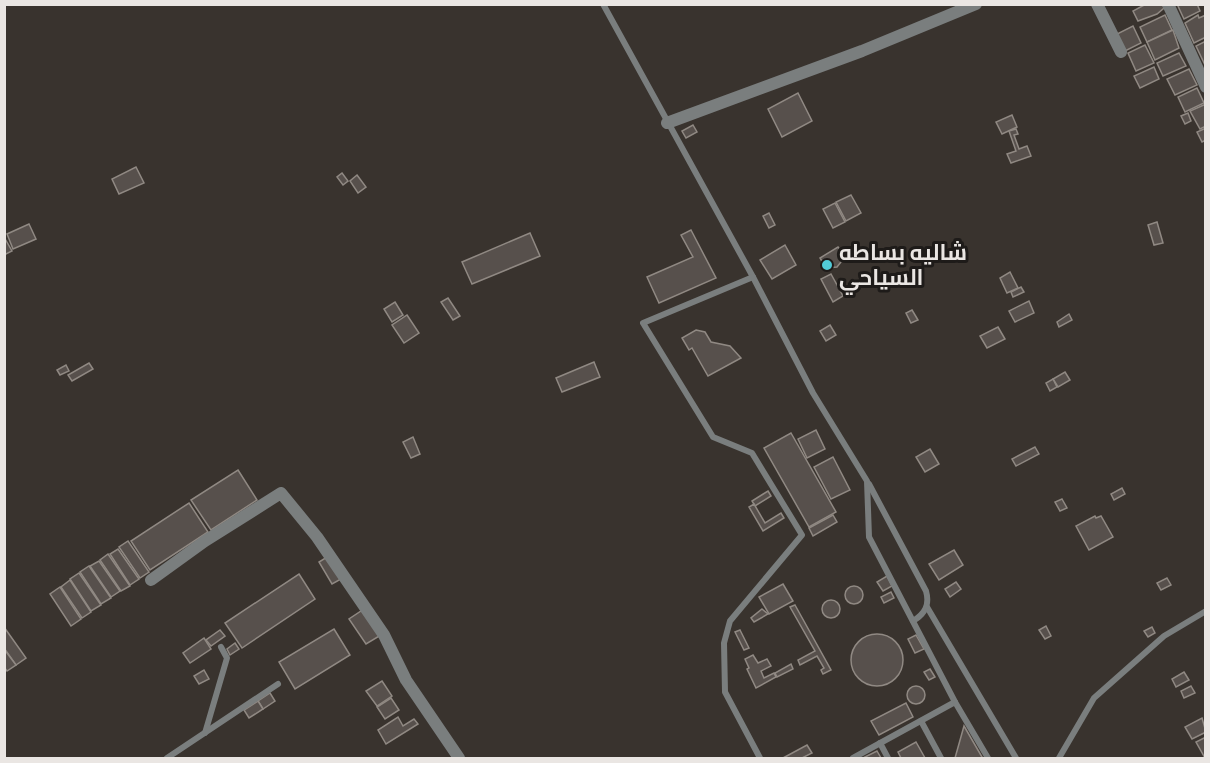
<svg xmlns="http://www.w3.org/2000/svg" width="1210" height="763" font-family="'Exo 2',Cairo,sans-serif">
  <rect width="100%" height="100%" fill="#39332e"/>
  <g fill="#57504c" stroke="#908983" stroke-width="1.5">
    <polygon points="1146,4 1162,4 1164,8 1157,14 1138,21 1133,11"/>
    <polygon points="1177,4 1197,4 1200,11 1184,19"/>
    <polygon points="1165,15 1172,30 1147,42 1140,27"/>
    <polygon points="1198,15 1199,18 1206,15 1206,37 1194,43 1185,23"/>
    <polygon points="1133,26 1141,43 1125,51 1117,34"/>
    <polygon points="1173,30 1179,48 1155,60 1147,42"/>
    <polygon points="1206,41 1206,65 1205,65 1196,46"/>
    <polygon points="1145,45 1154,63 1136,71 1128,53"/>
    <polygon points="1179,53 1186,66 1163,76 1157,63"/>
    <polygon points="1154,67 1159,79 1140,88 1134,76"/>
    <polygon points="1189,69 1197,85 1175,95 1167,79"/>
    <polygon points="1197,88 1204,103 1185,112 1178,97"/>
    <polygon points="798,93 812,121 782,137 768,109"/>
    <polygon points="1206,104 1206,126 1200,129 1190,111"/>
    <polygon points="1188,113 1191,121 1185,124 1181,116"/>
    <polygon points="1012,115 1017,127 1002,134 996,122"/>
    <polygon points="693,125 697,132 686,138 682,131"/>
    <polygon points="1206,128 1206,140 1202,142 1197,132"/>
    <polygon points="1016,129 1018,134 1014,135 1019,149 1027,146 1031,156 1011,163 1007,154 1016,151 1009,131"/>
    <polygon points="136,167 144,183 119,194 112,179"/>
    <polygon points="342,173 348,181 343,185 337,177"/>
    <polygon points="357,175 366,187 358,193 350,181"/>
    <polygon points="851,195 861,213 846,221 836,202"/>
    <polygon points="835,203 845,222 833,228 823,209"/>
    <polygon points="769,213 775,225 769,228 763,216"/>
    <polygon points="1157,222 1163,243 1154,245 1148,225"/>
    <polygon points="29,224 36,239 13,249 7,234"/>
    <polygon points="691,230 716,278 659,303 647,277 693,257 681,235"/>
    <polygon points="530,233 540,256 472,284 462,262"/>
    <polygon points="4,237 12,251 4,255"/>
    <polygon points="785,245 796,265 772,279 760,260"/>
    <polygon points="838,247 845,257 837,267 826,268 820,258"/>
    <polygon points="1010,272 1018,288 1007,293 1000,278"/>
    <polygon points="831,274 843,296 833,302 821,279"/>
    <polygon points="1021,287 1024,292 1013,297 1011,292"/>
    <polygon points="448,298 460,316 453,320 441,302"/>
    <polygon points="1029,301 1034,313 1015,322 1009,311"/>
    <polygon points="395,302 403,315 392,322 384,309"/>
    <polygon points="912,310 918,320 911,323 906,313"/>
    <polygon points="1069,314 1072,320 1059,327 1057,322"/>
    <polygon points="407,315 419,333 404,343 392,325"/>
    <polygon points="830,325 836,335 826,341 820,331"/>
    <polygon points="998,327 1005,339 987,348 980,336"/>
    <polygon points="696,330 705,332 711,342 730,346 741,358 708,376 692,348 689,350 682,338"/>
    <polygon points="594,362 600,377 562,392 556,378"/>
    <polygon points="89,363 93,369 72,381 68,375"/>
    <polygon points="66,365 69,371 60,375 57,370"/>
    <polygon points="1065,372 1070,380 1058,387 1053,379"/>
    <polygon points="1053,379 1057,387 1050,391 1046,383"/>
    <polygon points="816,430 825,449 807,458 798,439"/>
    <polygon points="791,433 836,512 809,527 764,448"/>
    <polygon points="413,437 420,454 411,458 403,442"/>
    <polygon points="1035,447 1039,454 1016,466 1012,459"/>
    <polygon points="930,449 939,464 925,472 916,457"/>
    <polygon points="833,457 850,490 831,499 814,467"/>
    <polygon points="238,470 257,500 211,530 191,500"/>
    <polygon points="1122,488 1125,494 1114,500 1111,494"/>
    <polygon points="768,491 771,496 755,506 752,501"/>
    <polygon points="1062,499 1067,508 1060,511 1055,502"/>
    <polygon points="189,503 208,532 150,570 131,541"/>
    <polygon points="754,504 765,523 781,513 784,518 763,531 749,507"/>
    <polygon points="833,515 837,522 813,536 809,528"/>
    <polygon points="1095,516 1096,518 1101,516 1113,537 1089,550 1076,526"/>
    <polygon points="128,541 149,572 140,578 119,547"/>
    <polygon points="118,549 139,579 130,585 110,554"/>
    <polygon points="954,550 963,565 939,580 929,564"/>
    <polygon points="108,554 130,586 121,591 100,560"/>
    <polygon points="327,557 341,579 332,584 319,562"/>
    <polygon points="99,561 120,591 111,597 90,566"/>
    <polygon points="89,566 111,598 101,604 80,572"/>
    <polygon points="79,573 101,605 91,611 70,579"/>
    <polygon points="299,574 315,599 242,648 225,623"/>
    <polygon points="887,576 892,586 883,591 877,582"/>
    <polygon points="1167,578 1171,585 1161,590 1157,583"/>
    <polygon points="70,580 91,612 82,618 61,587"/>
    <polygon points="956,582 961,589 950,597 945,589"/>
    <polygon points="783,584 793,601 769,614 759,597"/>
    <circle cx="854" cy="595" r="9"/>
    <polygon points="60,587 81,619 71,626 50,594"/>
    <polygon points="891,592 894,598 884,603 881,597"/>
    <circle cx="831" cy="609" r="9"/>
    <polygon points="795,605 831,670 823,674 821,670 824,668 817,656 800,665 798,660 815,651 790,607"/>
    <polygon points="364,609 381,635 366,644 349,619"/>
    <polygon points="762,609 768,614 754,622 751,618"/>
    <polygon points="1046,626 1051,636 1045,639 1039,630"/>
    <polygon points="4,627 26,658 16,665 4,648"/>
    <polygon points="1152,627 1155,633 1148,637 1144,631"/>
    <polygon points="334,629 350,655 295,689 279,662"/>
    <polygon points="220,630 225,636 211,646 206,640"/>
    <polygon points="740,630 749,648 744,650 735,632"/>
    <circle cx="877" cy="660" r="26"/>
    <polygon points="916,635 924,649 915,653 908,639"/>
    <polygon points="204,638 211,649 190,663 183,653"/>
    <polygon points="235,643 239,649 230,655 227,649"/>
    <polygon points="4,649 16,665 7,671 4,667"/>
    <polygon points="753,655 758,663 767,659 771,666 761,671 764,678 774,673 776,677 756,688 747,669 749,668 745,659"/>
    <polygon points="791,664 793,669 777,677 775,673"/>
    <polygon points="930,669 935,677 929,680 924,672"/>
    <polygon points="204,670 209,679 199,684 194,676"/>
    <polygon points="1184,672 1189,680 1176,687 1172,679"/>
    <polygon points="382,681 392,696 377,706 366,691"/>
    <polygon points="1191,686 1195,693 1184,698 1181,691"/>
    <circle cx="916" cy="695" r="9"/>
    <polygon points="270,693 275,701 263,709 258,701"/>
    <polygon points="391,698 399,710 385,719 377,707"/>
    <polygon points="258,701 263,709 249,718 244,710"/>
    <polygon points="906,703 913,717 879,735 871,721"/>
    <polygon points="398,717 403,726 414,719 418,724 386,744 378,730"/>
    <polygon points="1202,718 1206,732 1192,739 1185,727"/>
    <polygon points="964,726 982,757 981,758 955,758"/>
    <polygon points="1206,737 1206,758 1205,758 1196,742"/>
    <polygon points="916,742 925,758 901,758 898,752"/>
    <polygon points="807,745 812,753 802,758 783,758"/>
    <polygon points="877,751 881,758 863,758"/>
  </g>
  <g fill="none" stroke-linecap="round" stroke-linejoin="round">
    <g stroke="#7a7e7e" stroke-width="6">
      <polyline points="603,4 753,277 813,393 867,481 869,537 955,702"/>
      <polyline points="753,277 643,323 713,437 752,453 802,535 730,621 724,643 725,692 760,758"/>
      <path d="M869,484L926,591C930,605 925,614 913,621"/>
      <polyline points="927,607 1016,758"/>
      <polyline points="921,721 941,758"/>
      <polyline points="205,733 227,658 221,647"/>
      <polyline points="880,743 888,758"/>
      <polyline points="167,758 278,684"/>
      <polyline points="853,758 955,702 988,758"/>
      <polyline points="1059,758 1094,698 1164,636 1206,611"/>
    </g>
    <g stroke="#7a7e7e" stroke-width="12">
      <polyline points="1097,4 1121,52"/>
      <polyline points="1168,4 1206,87"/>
      <polyline points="667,123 862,51 976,4"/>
      <polyline points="151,580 205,541 281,493 317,537 384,635 406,680 459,758"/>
    </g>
  </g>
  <circle fill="#52cbd8" stroke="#1e1b19" stroke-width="2" cx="827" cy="265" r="6"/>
  <g text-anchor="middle" stroke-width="6" stroke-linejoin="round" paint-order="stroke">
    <g font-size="22" font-weight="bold" fill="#eae6e3" stroke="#1e1b19" text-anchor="start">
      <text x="839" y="260">شاليه بساطه<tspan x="839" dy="25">السياحي</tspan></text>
    </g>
  </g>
  <rect width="1210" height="763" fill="none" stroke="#eae6e3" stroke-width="12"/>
</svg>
